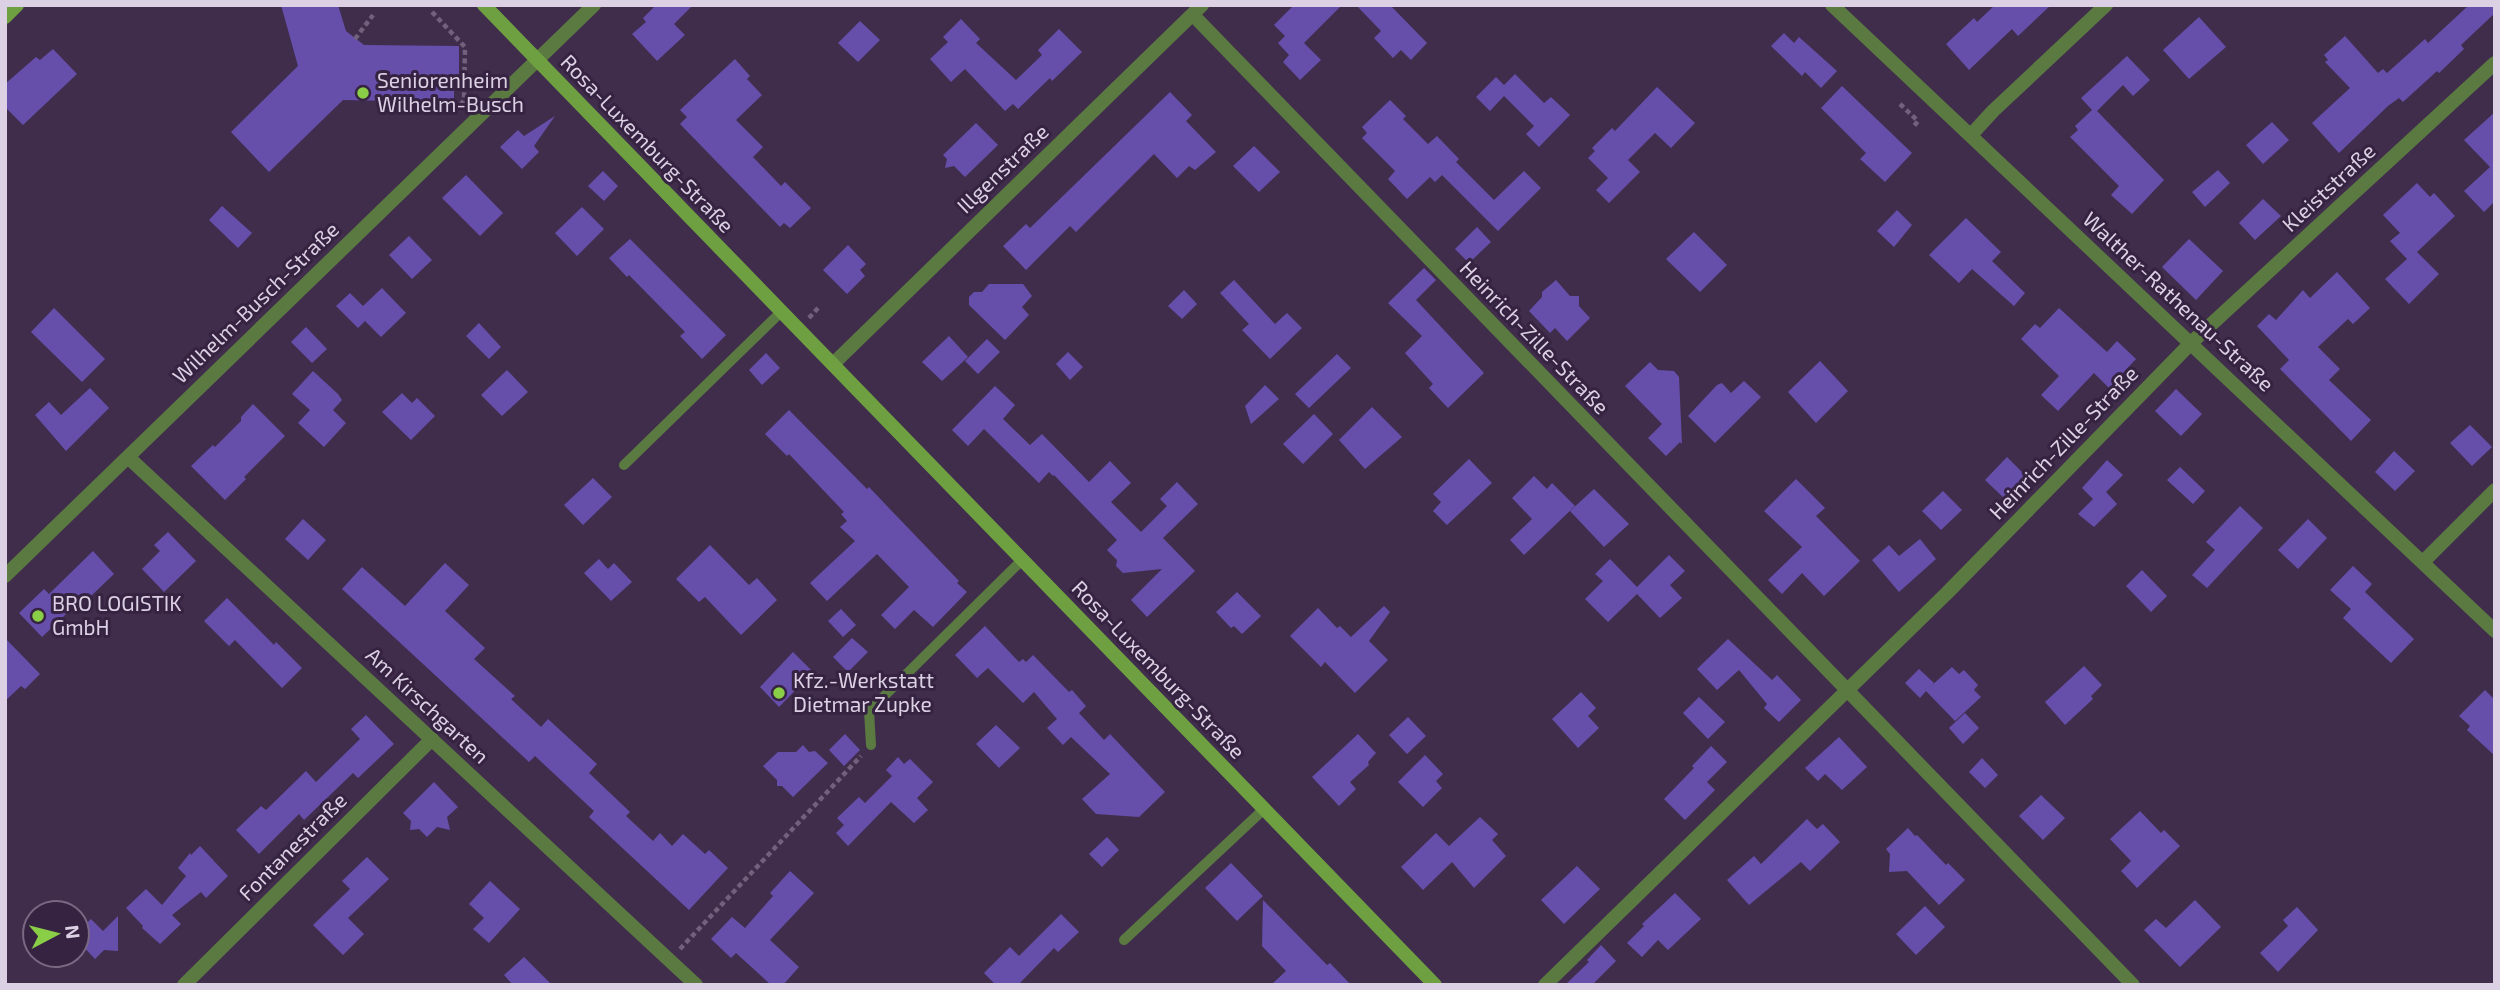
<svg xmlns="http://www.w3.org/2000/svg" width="2500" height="990" font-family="'Exo 2',sans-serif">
  <rect width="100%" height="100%" fill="#402d4c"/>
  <g fill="#664fab">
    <polygon points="281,5 338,5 346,31 364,45 459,46 459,86 454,85 454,102 343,100 269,172 231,132 298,66"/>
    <polygon points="656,5 693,5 674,24 685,35 657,61 632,34 646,22 643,18"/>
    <polygon points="1294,5 1342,5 1304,43 1321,60 1300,80 1283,62 1289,55 1278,43 1285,36 1274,25"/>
    <polygon points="1356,5 1390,5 1427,43 1411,60 1401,50 1393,58 1374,38 1381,31"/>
    <polygon points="1995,5 2051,5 2018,36 2012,29 1969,70 1946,44 1974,18 1977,22"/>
    <polygon points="2469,5 2495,5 2495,13 2461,45 2464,49 2439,73 2437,71 2403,102 2399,98 2388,106 2339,153 2312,123 2350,88 2325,62 2328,60 2324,55 2345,36 2378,73 2383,69 2387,73 2425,39 2428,43"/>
    <polygon points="2199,17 2226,47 2189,79 2163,50"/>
    <polygon points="961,19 980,39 976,43 1016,80 1042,55 1038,50 1059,29 1082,52 1052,81 1050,78 1018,109 1013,104 1005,111 965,69 951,82 930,59 948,42 943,37"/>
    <polygon points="860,21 880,40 858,62 838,43"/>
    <polygon points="1784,33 1794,43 1799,37 1837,71 1821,88 1805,72 1802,76 1771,46"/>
    <polygon points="53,49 77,74 23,125 5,107 5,84 36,57 40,60"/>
    <polygon points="2127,56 2150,80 2133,96 2123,85 2097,111 2164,180 2132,214 2111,195 2119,186 2070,137 2078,130 2075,126 2092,110 2081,98"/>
    <polygon points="735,59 750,76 747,79 762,95 736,120 763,147 753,157 781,186 785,182 811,208 790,228 784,223 780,227 680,124 687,117 680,110"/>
    <polygon points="1515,74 1544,103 1551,97 1570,115 1539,147 1526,134 1534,126 1504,96 1490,111 1476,97 1496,77 1504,85"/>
    <polygon points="1842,86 1912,153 1885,182 1860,159 1866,153 1821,108"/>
    <polygon points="1657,87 1695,123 1671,148 1655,133 1628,160 1640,172 1609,203 1596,190 1608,178 1588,158 1595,151 1592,148 1612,128 1615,131"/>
    <polygon points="1170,92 1192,115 1186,121 1216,152 1195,170 1189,166 1177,178 1154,154 1076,232 1070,226 1026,270 1003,246 1026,224 1030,228"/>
    <polygon points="1390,100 1406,116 1403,119 1428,144 1437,136 1459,159 1456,162 1494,200 1524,171 1541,188 1498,231 1442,175 1435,182 1430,177 1407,199 1388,179 1395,171 1362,138 1367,133 1362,127"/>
    <polygon points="2495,112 2495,201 2484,212 2464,191 2490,167 2464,140"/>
    <polygon points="555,116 534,146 539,152 522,169 500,147 518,130 524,136"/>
    <polygon points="2272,122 2289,140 2263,164 2246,145"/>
    <polygon points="976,123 998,145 965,177 954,166 945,168 947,159 943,155"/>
    <polygon points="1254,146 1280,172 1259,192 1233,166"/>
    <polygon points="2218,170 2230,183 2205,207 2192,192"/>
    <polygon points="603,171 618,186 604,201 588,186"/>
    <polygon points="466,175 503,213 480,236 442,198"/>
    <polygon points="2417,183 2430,197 2434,193 2455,216 2417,252 2439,274 2409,304 2385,279 2407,259 2390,241 2400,233 2383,215"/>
    <polygon points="2263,199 2281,216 2255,240 2239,223"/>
    <polygon points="222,206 252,233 238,248 209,220"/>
    <polygon points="582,207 604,229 577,256 555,233"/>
    <polygon points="1897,210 1912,225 1894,247 1877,231"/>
    <polygon points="1966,218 2001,252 1992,261 2025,293 2014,306 1972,269 1959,283 1929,255"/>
    <polygon points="1477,227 1491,242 1469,263 1455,249"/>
    <polygon points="1694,232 1727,265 1700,292 1666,259"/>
    <polygon points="409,236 432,260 412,279 389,255"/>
    <polygon points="630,239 726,335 702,359 680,336 685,332 629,275 627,277 609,258"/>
    <polygon points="2189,239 2223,271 2196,300 2162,267"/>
    <polygon points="848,245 866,264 860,270 865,276 847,294 823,270"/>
    <polygon points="1424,268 1436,280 1416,300 1484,373 1448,408 1429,388 1433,384 1405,353 1422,336 1388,303"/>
    <polygon points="2337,272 2370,308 2353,324 2348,319 2318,347 2340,369 2329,380 2371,420 2351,441 2280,369 2289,360 2257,326 2269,314 2276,320 2303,290 2310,298"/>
    <polygon points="1234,280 1275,324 1287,313 1302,328 1270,359 1242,330 1249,324 1220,293"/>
    <polygon points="1556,280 1570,296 1579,296 1579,306 1590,318 1567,341 1555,328 1550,333 1529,311 1542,297 1542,292"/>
    <polygon points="989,284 1023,284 1032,296 1022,307 1029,315 1005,340 969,305 969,297 974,292 982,292"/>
    <polygon points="382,288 406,313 381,337 365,321 358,328 336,306 350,293 363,306"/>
    <polygon points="1184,290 1197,304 1182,319 1168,306"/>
    <polygon points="54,308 105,359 82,382 31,332"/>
    <polygon points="2059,308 2107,352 2117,341 2136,359 2109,388 2094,373 2058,411 2041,395 2059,376 2021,339 2035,324 2040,328"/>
    <polygon points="479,323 501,347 489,359 466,336"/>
    <polygon points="306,327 327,349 312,363 291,342"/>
    <polygon points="949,336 968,357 942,381 922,362"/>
    <polygon points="987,339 1000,352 978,374 965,361"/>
    <polygon points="1068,352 1083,367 1070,380 1056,364"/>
    <polygon points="766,353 780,368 762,385 749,370"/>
    <polygon points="1337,354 1351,368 1309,408 1295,394"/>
    <polygon points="1820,361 1848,391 1816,423 1788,392"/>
    <polygon points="1650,362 1658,370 1674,371 1679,377 1682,444 1680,442 1666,456 1648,438 1662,424 1625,386"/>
    <polygon points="507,370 528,392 502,416 481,395"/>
    <polygon points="313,371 338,394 342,400 333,410 346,423 324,447 298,423 310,410 292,394"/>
    <polygon points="1744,381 1761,397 1715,443 1688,416 1717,385 1722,383 1731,393"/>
    <polygon points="1265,385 1279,399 1251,424 1245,406"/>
    <polygon points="995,386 1015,405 1003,419 1030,445 1042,434 1089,482 1110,461 1131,483 1111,502 1141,532 1167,506 1160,499 1177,482 1198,504 1163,538 1195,571 1147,617 1131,600 1162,569 1123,573 1116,566 1117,560 1107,550 1117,540 1054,475 1053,476 1049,472 1039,483 984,429 968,446 952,430"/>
    <polygon points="90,388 109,408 66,451 35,415 49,402 61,415"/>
    <polygon points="2176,389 2202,414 2181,436 2155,411"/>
    <polygon points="402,393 412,403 417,398 435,416 411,440 382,412"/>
    <polygon points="253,404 285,436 244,477 246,479 225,500 191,466 213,445 215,447 241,421 241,417"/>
    <polygon points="1372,407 1402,437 1365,469 1339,440"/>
    <polygon points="789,410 867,489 869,487 887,506 959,581 957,583 967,592 933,627 914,610 895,629 881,615 909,587 877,554 827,601 810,583 855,541 840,527 847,521 841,514 844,512 789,454 787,456 765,434"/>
    <polygon points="1314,414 1333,434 1303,464 1283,444"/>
    <polygon points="2470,425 2492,447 2472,466 2450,443"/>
    <polygon points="2394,451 2415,471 2395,491 2375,472"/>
    <polygon points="2007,457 2028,478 2006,500 1985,480"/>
    <polygon points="1469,459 1492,483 1447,525 1433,511 1441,502 1433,494"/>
    <polygon points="2107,460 2123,475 2106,492 2117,504 2094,527 2078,514 2093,499 2082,488"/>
    <polygon points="2180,467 2205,491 2193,504 2167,480"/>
    <polygon points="1534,476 1547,489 1552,483 1575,506 1524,555 1510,540 1532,519 1512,498"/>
    <polygon points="593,478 612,497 583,525 564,505"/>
    <polygon points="1796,479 1825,508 1816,516 1860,561 1824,596 1802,573 1782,594 1768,580 1802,547 1764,511"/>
    <polygon points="1594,489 1629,524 1604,547 1570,511"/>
    <polygon points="1943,491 1962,510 1941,530 1922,511"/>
    <polygon points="2240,506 2263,528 2207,588 2192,575 2215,550 2206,542"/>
    <polygon points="303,519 326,540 308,560 285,539"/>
    <polygon points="2308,519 2327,538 2298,569 2278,550"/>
    <polygon points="168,532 196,561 164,592 142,569 160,551 154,545"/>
    <polygon points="1920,539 1936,559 1899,592 1872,560 1889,545 1899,556"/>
    <polygon points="710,545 749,585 757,578 777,600 741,635 705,597 699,602 676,579"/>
    <polygon points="93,551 114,574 90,597 87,594 42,637 19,613 44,589 49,594"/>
    <polygon points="1669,555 1685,571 1670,585 1682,598 1660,618 1637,594 1608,622 1585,599 1603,581 1595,574 1610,559 1637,587"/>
    <polygon points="599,559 608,569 614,563 632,582 611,601 584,573"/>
    <polygon points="445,563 469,585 445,611 485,648 474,659 515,696 511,699 541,727 548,719 597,764 589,773 630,812 626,816 653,841 660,833 672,846 683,834 705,854 709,850 728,868 689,910 589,817 594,811 535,756 529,762 342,589 362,567 405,606"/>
    <polygon points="2353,566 2372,584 2365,592 2414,639 2391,663 2343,618 2351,609 2330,590"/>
    <polygon points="2142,570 2167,596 2151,612 2126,586"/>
    <polygon points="1237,592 1261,616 1242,634 1234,626 1231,628 1216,612"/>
    <polygon points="227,598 274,645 276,642 302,668 282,688 235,640 229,646 204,621"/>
    <polygon points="1384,606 1390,612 1369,641 1388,660 1355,693 1325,662 1321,667 1290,636 1318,608 1337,628 1340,626 1351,637"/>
    <polygon points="841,609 856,625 843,637 828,621"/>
    <polygon points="985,626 1019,662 1023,659 1026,662 1033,655 1069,692 1072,690 1086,706 1079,713 1104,740 1110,734 1165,792 1139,817 1096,814 1082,799 1110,774 1071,737 1063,745 1047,728 1057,719 1034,692 1023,703 988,668 977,678 955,655"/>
    <polygon points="5,638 40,674 25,689 21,686 5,701"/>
    <polygon points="852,638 868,652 848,672 833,657"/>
    <polygon points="1728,639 1772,680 1777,675 1801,700 1779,722 1764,708 1767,704 1739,670 1717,690 1697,669"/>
    <polygon points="793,652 813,672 779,707 760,687"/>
    <polygon points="2084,666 2102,685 2091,696 2093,699 2065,725 2045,702"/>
    <polygon points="1952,667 1959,674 1964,670 1978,685 1974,690 1981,697 1955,721 1926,691 1920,698 1905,683 1919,669 1934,683 1930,687"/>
    <polygon points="2485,690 2495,700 2495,756 2467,730 2470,726 2459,716"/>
    <polygon points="1581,692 1596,708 1588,716 1599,728 1578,748 1552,719"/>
    <polygon points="1699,697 1725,722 1708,739 1683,713"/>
    <polygon points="1965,713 1979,728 1963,744 1949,728"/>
    <polygon points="366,715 394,744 358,778 353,773 304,820 299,814 259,854 236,830 261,806 266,810 306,771 316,782 360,739 351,729"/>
    <polygon points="1408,717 1426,736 1407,754 1389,735"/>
    <polygon points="996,725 1020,748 999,768 976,744"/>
    <polygon points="845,734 860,750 844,766 829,750"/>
    <polygon points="1358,734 1376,753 1368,762 1369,765 1350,782 1356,789 1339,806 1312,777"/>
    <polygon points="1839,737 1867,767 1842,790 1825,774 1818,781 1805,768"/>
    <polygon points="803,745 809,752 815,751 828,763 793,797 782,786 777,786 777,780 763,766 778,752 796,752"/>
    <polygon points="1711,746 1727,762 1707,782 1715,790 1685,820 1664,799 1694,768 1692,766"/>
    <polygon points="1425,755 1443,774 1436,781 1442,788 1423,807 1398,782"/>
    <polygon points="898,757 904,764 910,759 933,782 917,798 928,810 914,823 891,802 848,846 836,833 844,825 837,818 859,797 865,803 892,776 886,770"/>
    <polygon points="1982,758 1998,775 1985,788 1969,772"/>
    <polygon points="434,782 458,807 447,817 450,830 437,827 427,837 419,829 410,830 411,821 403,813"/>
    <polygon points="2041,795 2065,818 2043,840 2019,816"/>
    <polygon points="2140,811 2161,833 2164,830 2180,846 2137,888 2121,871 2131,861 2110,839"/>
    <polygon points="1480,817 1498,834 1492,840 1506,856 1474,888 1452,862 1423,890 1401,867 1436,833 1449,846"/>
    <polygon points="1807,819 1817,829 1823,824 1840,842 1810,871 1801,862 1749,905 1727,880 1754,856 1761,864"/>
    <polygon points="1908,828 1915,836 1917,835 1946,865 1948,863 1965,880 1939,905 1907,871 1889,872 1890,854 1886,849"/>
    <polygon points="1107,837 1119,850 1102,867 1089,854"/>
    <polygon points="200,846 228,876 206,898 201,892 172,915 181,924 160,944 142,928 143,926 126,908 146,889 162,905 186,876 178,868 190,853 191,855"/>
    <polygon points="367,857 389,879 348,918 364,934 343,955 313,925 350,889 342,881"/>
    <polygon points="1231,863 1263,896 1237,921 1205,888"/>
    <polygon points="1577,866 1600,889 1564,924 1541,900"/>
    <polygon points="790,871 814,893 770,940 799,967 783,985 771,985 736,953 731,958 711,939 732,917 745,928 773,896 770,893"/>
    <polygon points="490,881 520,909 489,943 473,929 484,918 469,904"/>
    <polygon points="1675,893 1701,919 1668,950 1658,940 1642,957 1627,943 1644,926 1642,924"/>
    <polygon points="1263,900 1327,965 1330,963 1351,985 1271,985 1286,971 1262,946"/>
    <polygon points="2195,900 2221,927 2180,967 2144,930 2156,919 2166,928"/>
    <polygon points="1925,906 1945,927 1916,955 1896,934"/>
    <polygon points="2297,907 2318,930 2278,972 2260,953 2288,926 2283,920"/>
    <polygon points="1061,914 1079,932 1058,952 1054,948 1018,985 996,985 984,973 1010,947 1019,956"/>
    <polygon points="118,916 118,951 104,950 95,959 77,940 77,932 91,919 103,931"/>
    <polygon points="1601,945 1616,961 1592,985 1565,985 1589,962 1587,960"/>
    <polygon points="524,957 552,985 513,985 504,975"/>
  </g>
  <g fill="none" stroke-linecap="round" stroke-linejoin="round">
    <g stroke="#72617c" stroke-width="4.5" stroke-dasharray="5 3.5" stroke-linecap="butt">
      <polyline points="432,12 465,47 464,100 458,109"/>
      <polyline points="355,39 373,15"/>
      <polyline points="1900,104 1918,121 1914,126"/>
      <polyline points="809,318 818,308"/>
      <polyline points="680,949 861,756"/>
    </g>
    <g stroke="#5b7a41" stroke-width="10">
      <polyline points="624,465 782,311"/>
      <polyline points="871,745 869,711 1022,560"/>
      <polyline points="1124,940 1263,810"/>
    </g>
    <g stroke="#5b7a41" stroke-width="14">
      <polyline points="1832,5 2495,631"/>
      <polyline points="1193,15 2133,985"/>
      <polyline points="1971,135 1993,111 2106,5"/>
      <polyline points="833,364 1202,5"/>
      <polyline points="129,458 696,985"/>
      <polyline points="2423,562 2495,490"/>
      <polyline points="5,576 594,5"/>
      <polyline points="184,985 432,739"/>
      <polyline points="1545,985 1948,592 2191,343 2495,63"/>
    </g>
    <g stroke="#6ea041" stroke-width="14">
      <polyline points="484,5 1435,985"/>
      <polyline points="5,17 17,5"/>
    </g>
  </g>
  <g fill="#8ace47" stroke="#362341" stroke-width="2.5">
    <circle cx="363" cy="93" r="7"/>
    <circle cx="38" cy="616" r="7"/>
    <circle cx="779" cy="693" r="7"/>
  </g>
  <g text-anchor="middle" stroke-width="6" stroke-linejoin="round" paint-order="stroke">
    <g font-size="21" fill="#dcd0e4" stroke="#362341" text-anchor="start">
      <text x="377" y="88">Seniorenheim<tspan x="377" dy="24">Wilhelm-Busch</tspan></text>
      <text x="52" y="611">BRO LOGISTIK<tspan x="52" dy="24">GmbH</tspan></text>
      <text x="793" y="688">Kfz.-Werkstatt<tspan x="793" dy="24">Dietmar Zupke</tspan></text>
    </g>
    <g font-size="21" fill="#dcd0e4" stroke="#362341">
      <text transform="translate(647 144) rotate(46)" y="7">Rosa-Luxemburg-Straße</text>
      <text transform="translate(1003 169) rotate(-44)" y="7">Illgenstraße</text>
      <text transform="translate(2329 188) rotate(-43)" y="7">Kleiststraße</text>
      <text transform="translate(2178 302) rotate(43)" y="7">Walther-Rathenau-Straße</text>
      <text transform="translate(256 303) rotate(-44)" y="7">Wilhelm-Busch-Straße</text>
      <text transform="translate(1534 338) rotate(46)" y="7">Heinrich-Zille-Straße</text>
      <text transform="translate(2064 443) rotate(-46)" y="7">Heinrich-Zille-Straße</text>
      <text transform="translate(1158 670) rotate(46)" y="7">Rosa-Luxemburg-Straße</text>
      <text transform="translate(427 706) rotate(43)" y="7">Am Kirschgarten</text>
      <text transform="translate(293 847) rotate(-45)" y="7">Fontanestraße</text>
    </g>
  </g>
  <rect width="2500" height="990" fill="none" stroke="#dcd0e4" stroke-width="14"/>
  <g transform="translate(56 934) rotate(83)"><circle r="33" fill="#362341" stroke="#786882" stroke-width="2"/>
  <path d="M0-5L12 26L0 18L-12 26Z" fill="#8ace47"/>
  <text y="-10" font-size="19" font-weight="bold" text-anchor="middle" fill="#dcd0e4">N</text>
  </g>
</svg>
